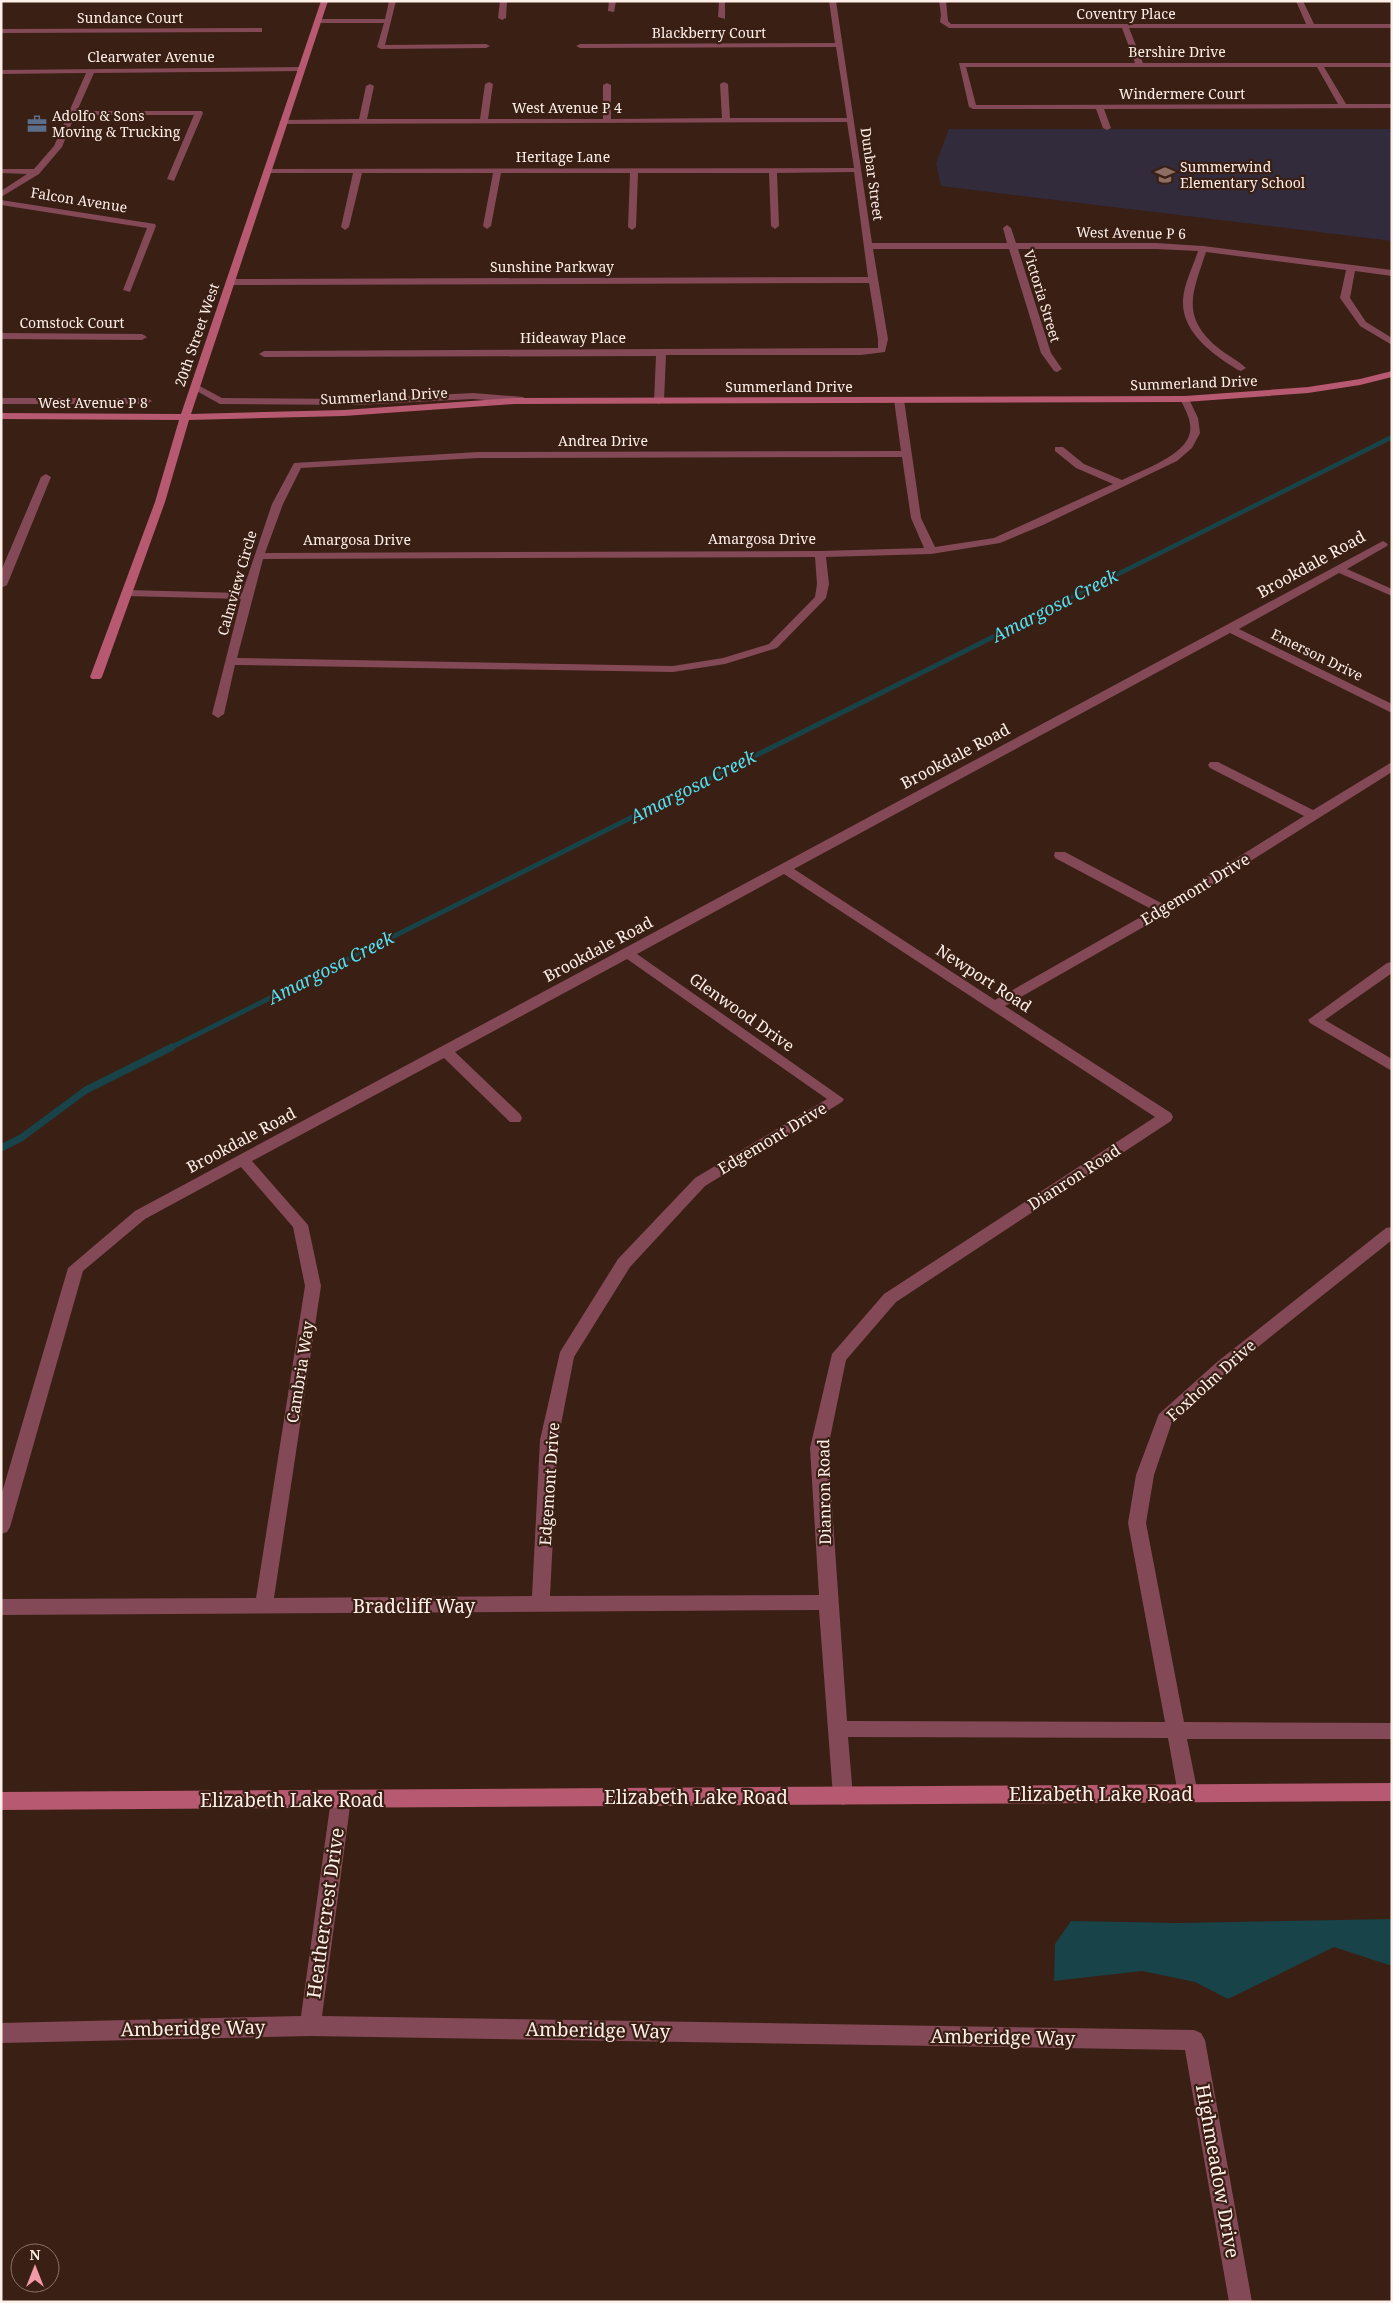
<svg xmlns="http://www.w3.org/2000/svg" width="1393" height="2303" font-family="'Noto Serif',serif">
  <rect width="100%" height="100%" fill="#3a1f14"/>
  <polygon fill="#312b3c" points="949,129 1392,129 1392,241 941,186 936,163"/>
  <polygon fill="#174349" points="1392,1919 1392,1966 1334,1947 1228,1999 1195,1982 1142,1971 1054,1981 1055,1944 1071,1921 1178,1923"/>
  <g fill="none" stroke-linecap="round" stroke-linejoin="round">
    <polyline stroke="#174349" stroke-width="4.5" points="1040,613 1392,437"/>
    <polyline stroke="#174349" stroke-width="5" points="170,1048 1043,612"/>
    <polyline stroke="#174349" stroke-width="7" points="1,1148 21,1138 86,1090 172,1047"/>
    <g fill="#844956" fill-rule="evenodd">
      <polygon points="389,1 396,1 385,45 486,44 490,46 486,48 381,49 377,47 384,23 319,23 315,21 319,19 385,19"/>
      <polygon points="500,1 507,1 506,18 502,20 498,18"/>
      <polygon points="609,1 616,1 614,12 608,11"/>
      <polygon points="719,1 725,1 725,19 718,17"/>
      <path d="M829,1H836L872,243H1007L1003,228L1007,225L1011,228L1016,243H1156L1203,246L1392,270V276L1355,271L1350,298L1366,322L1392,338V345L1360,326L1340,298L1346,270L1206,252C1193,292 1180,315 1217,347C1226,355 1238,360 1246,368L1241,371L1238,370C1213,355 1181,332 1183,300C1184,283 1193,267 1198,251L1156,249H1018L1051,353L1062,369L1057,372L1054,371L1041,353L1009,249H873L888,339L885,352L861,355H666L664,401L659,404L654,401L656,356L264,357L259,354L264,351L878,348V339L869,283L231,285L227,282L231,279L868,277L854,172L777,173L779,226L775,229L771,226L769,173H638L636,227L632,230L628,227L630,173H501L491,226L487,229L483,226L493,173H362L349,227L345,230L341,227L353,173H268L264,171L268,169L854,168L847,122L283,124L279,122L283,120L359,119L366,86L370,84L374,86L367,119H480L485,84L489,82L493,84L488,119H603V85L607,83L611,85V119L722,118L720,84L724,82L728,84L730,118H847L836,47L580,48L576,46L580,44L835,43Z"/>
      <path d="M939,1H946L948,21L951,24H1306L1296,1H1303L1314,24H1392V28H1129L1143,63H1392V67H1324L1346,104H1392V108L1104,109L1111,128L1107,130L1103,128L1096,109H973L969,107L959,63H1135L1122,28H949L940,22L941,15ZM966,67H1317L1338,104L976,105Z"/>
      <polygon points="259,28 262,28 262,32 1,33 1,29"/>
      <polygon points="300,67 303,67 303,71 94,73 77,111 202,111 203,113 174,181 167,179 194,115 75,115 62,147 39,174 1,197 1,191 27,174 1,173 1,169 34,169 54,146 86,73 1,74 1,70"/>
      <polygon points="1,200 155,224 156,226 130,292 123,290 147,228 1,205"/>
      <polygon points="1,333 142,334 147,337 142,340 1,339"/>
      <polygon points="196,384 222,398 356,399 473,393 523,397 528,400 523,403 473,399 356,405 220,404 193,389 191,387"/>
      <path d="M1185,396L1188,397L1198,418L1200,433L1192,448L1177,461L1043,525L1000,543L931,554L826,557L829,584L826,598L777,648L725,664L673,672L235,665L224,714L218,718L212,714L241,599L127,596L121,593L127,590L242,593L272,504L294,463L478,452L901,451L894,400L899,397L904,400L921,518L935,547L994,538L1113,484L1076,468L1055,451V447H1063L1084,464L1122,480C1140,471 1187,455 1190,432C1192,421 1185,409 1180,399ZM902,457L911,518L924,548L820,551L265,553L283,504L301,468L478,458ZM815,557L817,584L815,597L769,644L723,658L673,666L237,658L263,559Z"/>
      <polygon points="1,398 147,398 152,401 147,404 1,404"/>
      <polygon points="46,474 51,477 7,585 1,588 1,571 41,477"/>
      <path d="M1383,541L1388,544L1387,546L1347,569L1392,589V596L1339,573L1239,629L1392,704V713L1230,633L794,869L995,1000L1153,910L1055,858L1054,855L1055,852H1065L1163,904L1304,816L1210,768L1208,765L1210,762H1218L1313,810L1392,762V772L1168,913L1005,1006L1171,1113L1173,1117L1171,1121L896,1302L846,1360L828,1448L847,1721L1165,1722L1128,1523L1136,1475L1157,1419L1159,1414L1217,1362L1386,1228L1392,1227V1240L1229,1370L1172,1422L1154,1475L1146,1523L1184,1722L1392,1723V1739H1187L1198,1794L1195,1800L1188,1803L1181,1800L1178,1794L1168,1738L848,1737L853,1796L850,1802L843,1805L836,1802L833,1796L819,1610L1,1615V1599L256,1598L305,1286L293,1227L241,1167L145,1219L83,1271L10,1527L7,1532L1,1534V1496L68,1268L135,1211ZM784,874L1155,1117L884,1294L832,1354L810,1448L819,1595L550,1596L558,1440L574,1357L630,1267L705,1186L842,1102L844,1099L637,954ZM627,959L827,1099L695,1178L618,1259L560,1352L540,1440L532,1596L274,1598L321,1286L308,1225L252,1161L444,1058L510,1122H520L522,1118L520,1114L455,1052Z"/>
      <polygon points="1392,962 1392,973 1325,1020 1392,1059 1392,1071 1310,1023 1308,1020 1387,963"/>
      <polygon points="341,1790 348,1793 351,1799 322,2016 1194,2030 1201,2033 1205,2040 1252,2302 1229,2302 1185,2050 310,2036 1,2043 1,2023 301,2016 331,1799 334,1793"/>
    </g>
    <g fill="#b75970" fill-rule="evenodd">
      <polygon points="321,1 328,1 191,414 344,410 514,398 1185,396 1308,387 1360,379 1392,371 1392,377 1360,385 1308,393 1185,402 514,404 344,416 189,420 165,502 102,677 100,679 92,679 90,677 155,502 179,420 1,419 1,413 181,414"/>
      <polygon points="1392,1783 1392,1801 1,1810 1,1792"/>
    </g>
  </g>
  <defs>
    <symbol id="office-bare" viewBox="-9 -9 18 18"><path d="M-6-3h4V-5.5h4V-3h4V5H-6ZM-1-4.5V-3h2v-1.5ZM-6 0V1H6V0Z" fill="#5c6f8a" stroke="#3a1f14" stroke-width="2.5" paint-order="stroke"/></symbol>
    <symbol id="school-bare" viewBox="-9 -9 18 18"><path d="M0-5L7-2L0 1L-7-2ZM-4 1L0 2.5L4 1V4Q0 6-4 4Z" fill="#8d6e63" stroke="#3a1f14" stroke-width="2.5" paint-order="stroke"/></symbol>
  </defs>
  <g fill-rule="evenodd">
    <use href="#office-bare" x="23" y="110" width="28" height="28"/>
    <use href="#school-bare" x="1151" y="161" width="28" height="28"/>
  </g>
  <g text-anchor="middle" stroke-width="4.5" stroke-linejoin="round" paint-order="stroke">
    <g font-size="14" fill="#feefe9" stroke="#3a1f14">
      <text x="1126" y="19">Coventry Place</text>
      <text x="130" y="23">Sundance Court</text>
      <text x="709" y="38">Blackberry Court</text>
      <text x="1177" y="57">Bershire Drive</text>
      <text x="151" y="62">Clearwater Avenue</text>
      <text x="1182" y="99">Windermere Court</text>
      <text x="567" y="113">West Avenue P 4</text>
      <text x="563" y="162">Heritage Lane</text>
      <text transform="translate(872 174) rotate(82)" y="5">Dunbar Street</text>
      <text transform="translate(79 200) rotate(9)" y="5">Falcon Avenue</text>
      <text transform="translate(1131 233) rotate(1)" y="5">West Avenue P 6</text>
      <text x="552" y="272">Sunshine Parkway</text>
      <text transform="translate(1042 296) rotate(73)" y="5">Victoria Street</text>
      <text x="72" y="328">Comstock Court</text>
      <text transform="translate(197 335) rotate(-71)" y="5">20th Street West</text>
      <text x="573" y="343">Hideaway Place</text>
      <text transform="translate(1194 383) rotate(-2)" y="5">Summerland Drive</text>
      <text x="789" y="392">Summerland Drive</text>
      <text transform="translate(384 396) rotate(-3)" y="5">Summerland Drive</text>
      <text x="93" y="408">West Avenue P 8</text>
      <text x="603" y="446">Andrea Drive</text>
      <text x="762" y="544">Amargosa Drive</text>
      <text x="357" y="545">Amargosa Drive</text>
      <text transform="translate(237 583) rotate(-74)" y="5">Calmview Circle</text>
      <text transform="translate(1317 655) rotate(26)" y="5">Emerson Drive</text>
    </g>
    <g font-size="14" fill="#feefe9" stroke="#3a1f14" text-anchor="start">
      <text x="52" y="121">Adolfo &amp; Sons<tspan x="52" dy="16">Moving &amp; Trucking</tspan></text>
      <text x="1180" y="172">Summerwind<tspan x="1180" dy="16">Elementary School</tspan></text>
    </g>
    <g font-size="16" fill="#feefe9" stroke="#3a1f14">
      <text transform="translate(1311 564) rotate(-29)" y="6">Brookdale Road</text>
      <text transform="translate(955 756) rotate(-28)" y="6">Brookdale Road</text>
      <text transform="translate(1195 889) rotate(-31)" y="6">Edgemont Drive</text>
      <text transform="translate(598 949) rotate(-28)" y="6">Brookdale Road</text>
      <text transform="translate(984 978) rotate(33)" y="6">Newport Road</text>
      <text transform="translate(742 1012) rotate(35)" y="6">Glenwood Drive</text>
      <text transform="translate(772 1138) rotate(-31)" y="6">Edgemont Drive</text>
      <text transform="translate(241 1140) rotate(-28)" y="6">Brookdale Road</text>
      <text transform="translate(1074 1177) rotate(-33)" y="6">Dianron Road</text>
      <text transform="translate(300 1372) rotate(-81)" y="6">Cambria Way</text>
      <text transform="translate(1211 1380) rotate(-42)" y="6">Foxholm Drive</text>
      <text transform="translate(549 1484) rotate(-86)" y="6">Edgemont Drive</text>
      <text transform="translate(824 1492) rotate(-91)" y="6">Dianron Road</text>
    </g>
    <g font-size="18" font-style="italic" fill="#51dff1" stroke="#3a1f14">
      <text transform="translate(1055 606) rotate(-27)" y="6">Amargosa Creek</text>
      <text transform="translate(693 787) rotate(-27)" y="6">Amargosa Creek</text>
      <text transform="translate(331 968) rotate(-27)" y="6">Amargosa Creek</text>
    </g>
    <g font-size="19" fill="#feefe9" stroke="#3a1f14">
      <text x="414" y="1613">Bradcliff Way</text>
      <text x="1101" y="1801">Elizabeth Lake Road</text>
      <text x="696" y="1804">Elizabeth Lake Road</text>
      <text x="292" y="1807">Elizabeth Lake Road</text>
      <text transform="translate(325 1913) rotate(-82)" y="7">Heathercrest Drive</text>
      <text transform="translate(193 2028) rotate(-1)" y="7">Amberidge Way</text>
      <text transform="translate(598 2030) rotate(1)" y="7">Amberidge Way</text>
      <text transform="translate(1003 2037) rotate(1)" y="7">Amberidge Way</text>
      <text transform="translate(1218 2171) rotate(80)" y="7">Highmeadow Drive</text>
    </g>
  </g>
  <rect width="1393" height="2303" fill="none" stroke="#feefe9" stroke-width="5"/>
  <g transform="translate(35 2268)"><circle r="24" fill="#3a1f14" stroke="#887269"/>
  <path d="M0-4L9 19L0 12L-9 19Z" fill="#f39aa8"/>
  <text y="-8" font-size="14" font-weight="bold" text-anchor="middle" fill="#feefe9">N</text>
  </g>
</svg>
